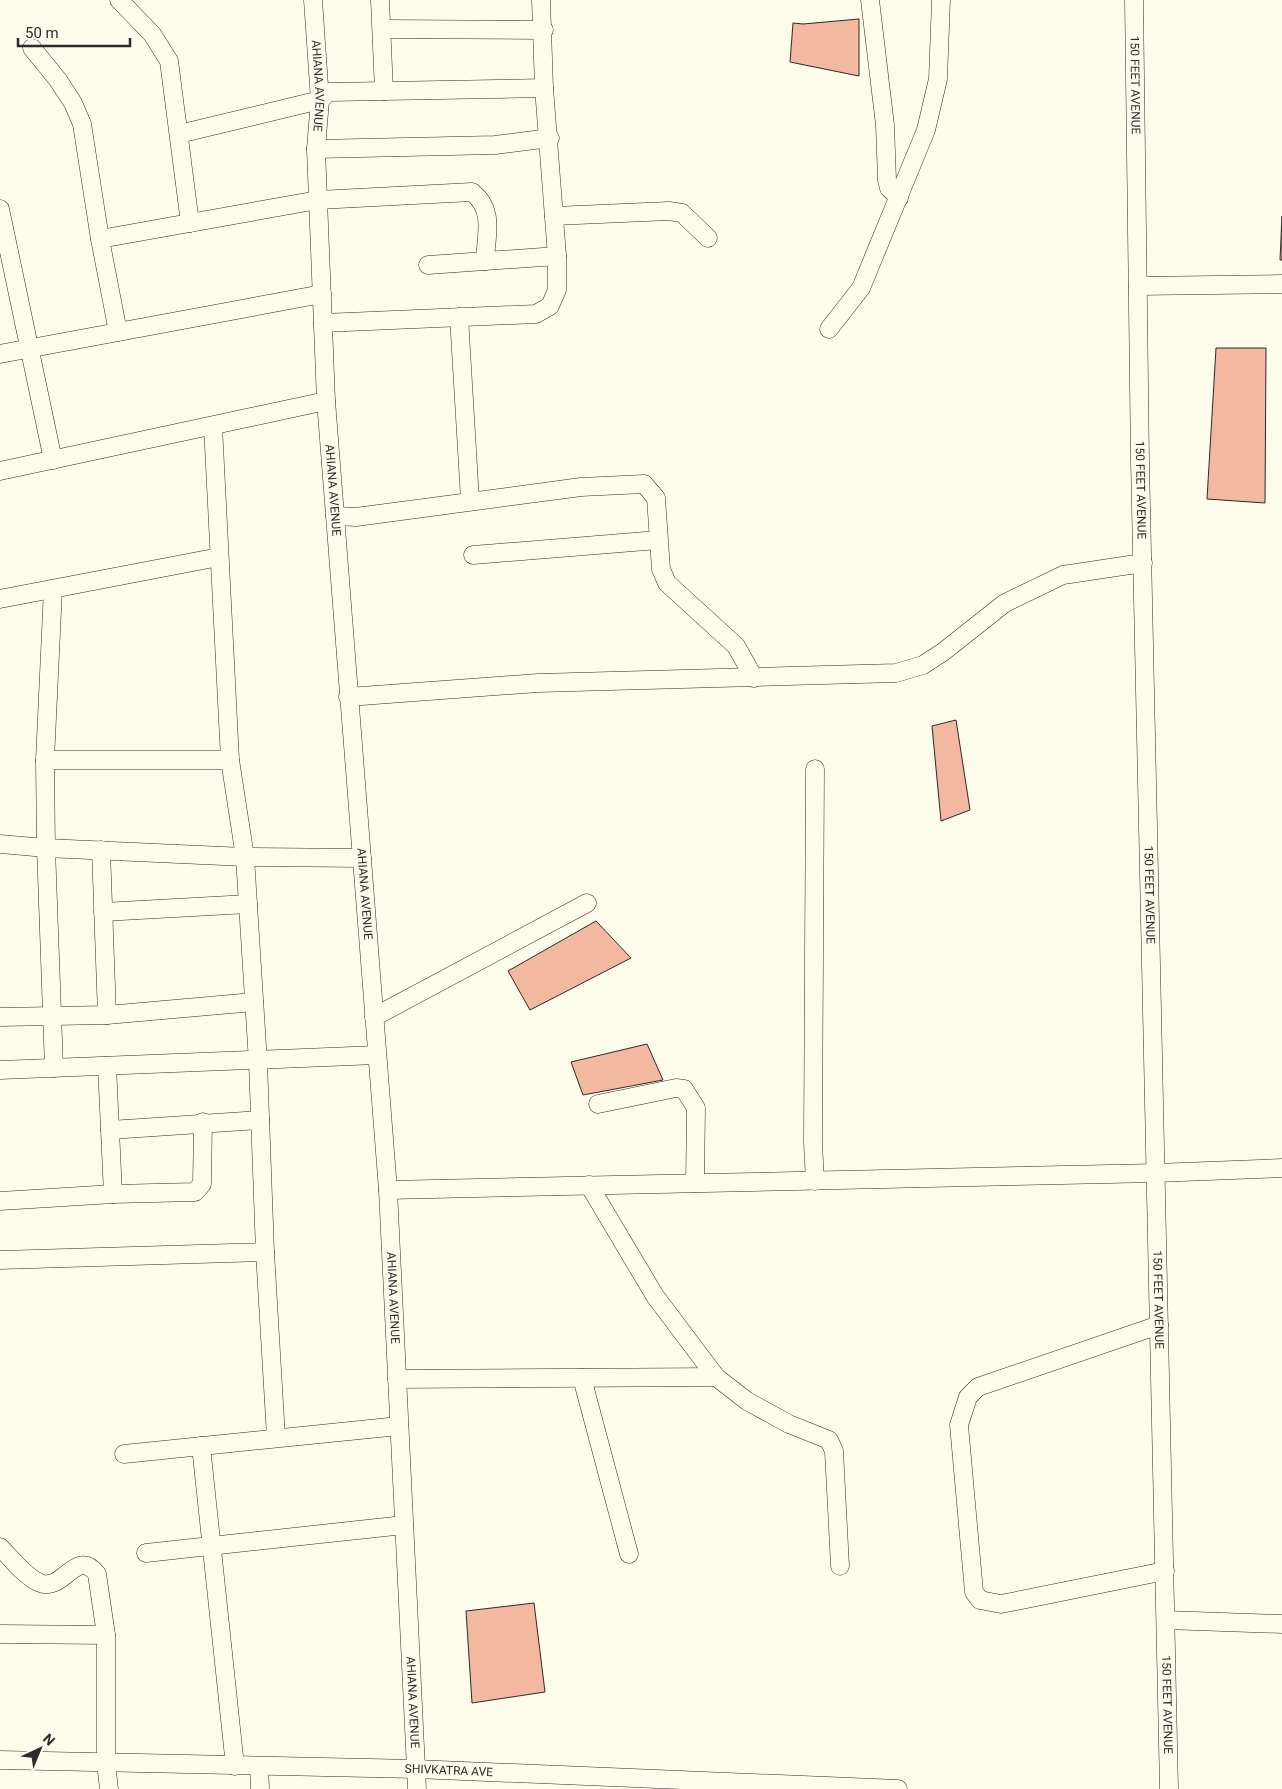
<svg xmlns="http://www.w3.org/2000/svg" width="1282" height="1789" font-family="Roboto,sans-serif">
  <rect width="100%" height="100%" fill="#fdfbea"/>
  <g fill="#f2b8a0" stroke="#2b2b2b">
    <polygon points="859,19 859,76 790,62 793,23 803,24"/>
    <polygon points="1282,216 1282,260 1280,260"/>
    <polygon points="1216,348 1266,348 1265,503 1207,499"/>
    <polygon points="956,720 970,810 941,821 932,726"/>
    <polygon points="596,921 631,958 530,1010 508,971"/>
    <polygon points="647,1044 663,1080 583,1095 571,1062"/>
    <polygon points="534,1603 545,1692 472,1703 466,1611"/>
  </g>
  <g fill="none" stroke-linecap="round" stroke-linejoin="round">
    <defs>
      <g id="minor">
        <polyline points="119,0 152,34 169,61 190,223"/>
        <path id="s1" d="M313,0L320,100L316,149L326,401L388,1190L417,1789"/>
        <polyline points="380,0 384,91"/>
        <polyline points="870,0 885,125 887,180 889,188 899,198"/>
        <path id="s2" d="M1134,0L1140,461L1169,1789"/>
        <polyline points="382,29 544,30"/>
        <polyline points="32,48 58,80 73,103 82,124 100,239 118,332"/>
        <polyline points="179,134 320,100 329,92 544,88"/>
        <polyline points="316,149 495,145 550,138"/>
        <polyline points="0,209 53,460"/>
        <polyline points="554,216 669,211 682,213 708,238"/>
        <path d="M100,239L318,200L472,192C495,210 486,235 485,261"/>
        <polyline points="428,265 557,256"/>
        <polyline points="1138,286 1282,284"/>
        <polyline points="459,317 470,500"/>
        <polyline points="323,323 536,314 550,306 557,290 557,256 544,88 541,0"/>
        <polyline points="829,329 861,288 926,130 938,79 941,0"/>
        <polyline points="0,354 322,294"/>
        <polyline points="0,471 326,401"/>
        <polyline points="335,516 356,517 581,487 644,484 656,498 661,569 667,583 736,646 754,678"/>
        <polyline points="473,555 658,540"/>
        <polyline points="0,599 219,557"/>
        <polyline points="348,697 538,683 896,673 923,665 943,652 1005,603 1063,575 1143,563"/>
        <polyline points="45,760 230,760"/>
        <polyline points="815,769 813,1143 815,1181"/>
        <polyline points="0,844 46,848 45,760 53,589"/>
        <polyline points="101,850 107,1015"/>
        <polyline points="103,912 248,904"/>
        <polyline points="0,1017 107,1015 254,1002"/>
        <polyline points="374,1017 587,903"/>
        <polyline points="107,1066 113,1194"/>
        <polyline points="54,1068 46,848 245,857 362,858"/>
        <polyline points="0,1070 377,1055"/>
        <polyline points="598,1104 676,1088 684,1089 696,1108 695,1183"/>
        <polyline points="110,1130 260,1120"/>
        <polyline points="589,1185 655,1296 716,1377 747,1401 789,1424 829,1440 834,1451 840,1566"/>
        <polyline points="388,1190 1156,1173 1282,1168"/>
        <polyline points="0,1201 113,1194 195,1192 202,1184 203,1122"/>
        <polyline points="265,1252 276,1437"/>
        <polyline points="0,1260 265,1252 258,1062 245,857 230,760 213,426"/>
        <polyline points="1159,1325 978,1387 968,1397 959,1425 974,1592 980,1600 1001,1604 1165,1571"/>
        <polyline points="582,1378 629,1554"/>
        <polyline points="397,1379 716,1377"/>
        <polyline points="201,1446 235,1766"/>
        <polyline points="124,1454 399,1426"/>
        <path d="M0,1547C11,1558 25,1577 40,1583C64,1592 76,1547 97,1574L106,1635V1763L109,1789"/>
        <polyline points="146,1553 404,1525"/>
        <polyline points="1166,1620 1282,1624"/>
        <polyline points="0,1634 106,1635"/>
        <path id="s3" d="M0,1760L416,1769L898,1789"/>
        <polyline points="259,1766 260,1789"/>
      </g>
    </defs>
    <use href="#minor" stroke="#2b2b2b" stroke-width="19"/>
    <use href="#minor" stroke="#fdfbea" stroke-width="18"/>
  </g>
  <g text-anchor="middle" stroke-width="4" stroke-linejoin="round" paint-order="stroke">
    <g font-size="12" fill="#2b2b2b" stroke="#fdfbea">
      <text dy="4" stroke="none"><textPath href="#s2" startOffset="85">150 FEET AVENUE</textPath></text>
      <text dy="4" stroke="none"><textPath href="#s1" startOffset="86">AHIANA AVENUE</textPath></text>
      <text dy="4" stroke="none"><textPath href="#s2" startOffset="490">150 FEET AVENUE</textPath></text>
      <text dy="4" stroke="none"><textPath href="#s1" startOffset="491">AHIANA AVENUE</textPath></text>
      <text dy="4" stroke="none"><textPath href="#s1" startOffset="896">AHIANA AVENUE</textPath></text>
      <text dy="4" stroke="none"><textPath href="#s2" startOffset="895">150 FEET AVENUE</textPath></text>
      <text dy="4" stroke="none"><textPath href="#s1" startOffset="1301">AHIANA AVENUE</textPath></text>
      <text dy="4" stroke="none"><textPath href="#s2" startOffset="1300">150 FEET AVENUE</textPath></text>
      <text dy="4" stroke="none"><textPath href="#s1" startOffset="1706">AHIANA AVENUE</textPath></text>
      <text dy="4" stroke="none"><textPath href="#s2" startOffset="1705">150 FEET AVENUE</textPath></text>
      <text dy="4" stroke="none"><textPath href="#s3" startOffset="449">SHIVKATRA AVE</textPath></text>
    </g>
  </g>
  <g transform="translate(40 1749) rotate(44)" stroke="#fdfbea" stroke-width="4" paint-order="stroke">
  <path d="M0-4L9 19L0 12L-9 19Z" fill="#2b2b2b"/>
  <text y="-8" font-size="14" font-weight="bold" text-anchor="middle" fill="#2b2b2b">N</text>
  </g>
  <path d="M18 38v8h112v-8" fill="none" stroke="#2b2b2b" stroke-width="2.5"/>
  <text x="25" y="38" font-size="15" fill="#2b2b2b" stroke="#fdfbea" stroke-width="4" paint-order="stroke">50 m</text>
</svg>
